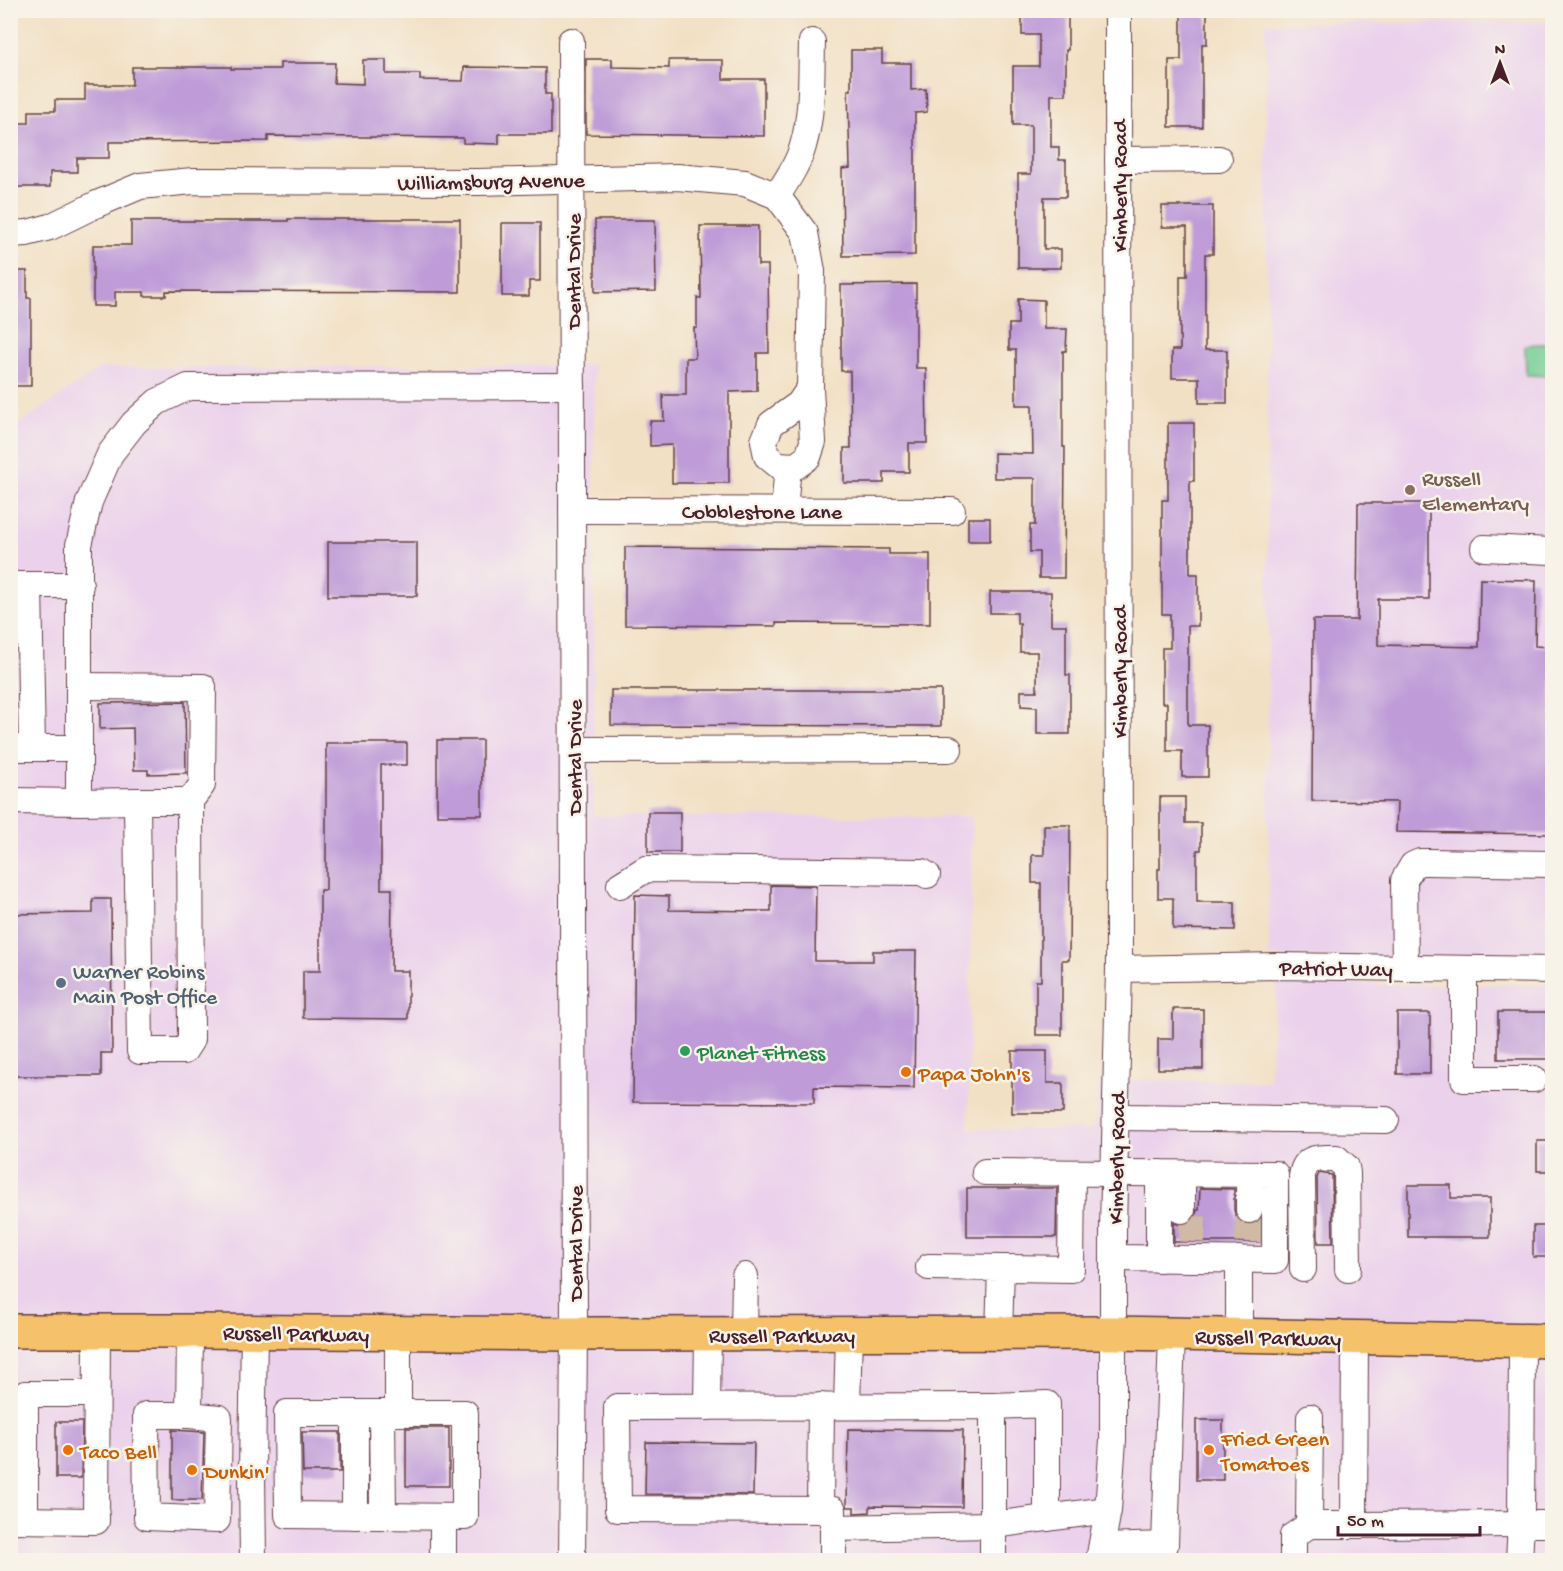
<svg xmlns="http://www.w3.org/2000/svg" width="1563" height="1571" font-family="'Gochi Hand',sans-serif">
  <rect width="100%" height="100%" fill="#f7f3e8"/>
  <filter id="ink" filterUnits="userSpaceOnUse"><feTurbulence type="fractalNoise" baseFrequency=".0167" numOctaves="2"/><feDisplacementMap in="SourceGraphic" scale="12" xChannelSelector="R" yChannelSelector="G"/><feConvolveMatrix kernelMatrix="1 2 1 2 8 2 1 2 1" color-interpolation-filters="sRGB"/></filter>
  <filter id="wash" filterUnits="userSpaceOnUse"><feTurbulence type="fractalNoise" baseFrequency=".008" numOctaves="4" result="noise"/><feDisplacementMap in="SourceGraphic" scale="24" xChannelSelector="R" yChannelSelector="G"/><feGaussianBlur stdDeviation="1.35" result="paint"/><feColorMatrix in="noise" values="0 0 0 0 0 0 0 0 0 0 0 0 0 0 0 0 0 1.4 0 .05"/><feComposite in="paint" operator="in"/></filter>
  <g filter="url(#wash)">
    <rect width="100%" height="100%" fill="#f2e0c4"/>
    <g fill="#ebd1ec">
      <polygon points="1552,22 1552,960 1269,957 1266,23"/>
      <polygon points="594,365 594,816 972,817 968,1129 1093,1130 1100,1080 1269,1081 1277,984 1552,985 1552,1560 11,1560 10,431 100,368"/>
    </g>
    <polygon fill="#72cc93" stroke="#5e765f" stroke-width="1.5" points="1551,343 1550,376 1526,375 1525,345"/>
    <g id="blocks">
      <g fill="#bf9bd8">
        <polygon points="1022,10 1068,10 1068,50 1066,50 1066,95 1051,95 1051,147 1059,147 1059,160 1066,160 1066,197 1044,197 1044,249 1061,249 1061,268 1018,268 1018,174 1031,174 1031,125 1013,125 1013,66 1039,66 1039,35 1022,35"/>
        <polygon points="1181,10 1207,10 1207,44 1202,44 1202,127 1169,127 1169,60 1181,60"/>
        <polygon points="851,50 882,50 882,63 911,63 911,90 926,89 927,112 915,113 915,255 843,256 842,169 850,168 848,90 851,90"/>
        <polygon points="586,59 612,59 612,67 669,68 669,60 723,60 723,79 764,79 764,136 586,134"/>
        <polygon points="363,60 386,60 386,74 420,74 420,80 463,81 464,67 545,68 545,94 551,94 551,134 499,134 499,144 463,143 463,138 268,136 268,141 109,142 109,158 77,158 77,172 50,172 50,187 10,187 10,123 29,123 29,111 55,111 55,100 85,100 85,85 132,85 132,67 231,67 231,69 280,69 280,63 335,63 334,83 363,84"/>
        <polygon points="1162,206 1213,206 1213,254 1205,254 1205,350 1227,350 1227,403 1199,403 1199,378 1172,378 1172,350 1180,350 1180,276 1187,276 1187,227 1162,227"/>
        <polygon points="288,219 460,219 460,292 166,291 166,296 144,296 144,292 115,292 115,306 93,306 93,245 131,245 131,221 288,221"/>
        <polygon points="595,220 655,220 656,291 595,292"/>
        <polygon points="502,223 540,223 540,281 529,281 529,296 502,296"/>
        <polygon points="700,226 758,226 758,265 768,265 769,353 757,353 757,391 729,392 729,483 672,483 672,445 650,446 650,421 664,421 663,395 686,395 686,358 695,358 694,328 697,328 697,298 701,298"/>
        <polygon points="10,271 27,271 27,298 31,298 31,386 10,386"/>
        <polygon points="916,284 916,368 926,368 927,443 909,443 909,472 884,472 884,483 844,483 844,448 851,448 850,371 841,371 841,285"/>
        <polygon points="1018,299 1044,300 1044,329 1067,329 1066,351 1063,351 1063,447 1065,447 1064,578 1039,578 1039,552 1030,552 1030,525 1035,525 1035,478 994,478 994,453 1033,454 1032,405 1016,405 1016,350 1009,350 1009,324 1018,324"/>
        <polygon points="1168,423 1194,423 1194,481 1190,481 1190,574 1198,574 1198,626 1188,626 1188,725 1208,725 1208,777 1182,777 1182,751 1167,751 1167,703 1162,703 1162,648 1170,648 1170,614 1162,614 1162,500 1168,500"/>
        <polygon points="1358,503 1429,503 1429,599 1378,599 1378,645 1479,647 1480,579 1536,580 1535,646 1552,647 1552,834 1396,832 1397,802 1312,801 1313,620 1357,620"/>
        <rect x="968" y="518" width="22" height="23"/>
        <rect x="328" y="542" width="89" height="54"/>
        <polygon points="625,547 889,549 889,554 930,554 930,624 776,623 776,626 625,625"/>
        <polygon points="990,592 1051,592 1051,625 1066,625 1066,675 1070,675 1070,734 1037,734 1037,707 1021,706 1021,691 1037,691 1037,652 1020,652 1020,624 1017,624 1017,613 990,613"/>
        <polygon points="611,690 941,690 941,726 611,725"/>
        <polygon points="185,702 186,773 148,774 148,770 134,770 133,728 100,729 100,703"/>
        <rect x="437" y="740" width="45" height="75"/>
        <polygon points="326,743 407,743 407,765 381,765 381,889 392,889 391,971 408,971 408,1019 303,1018 303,971 320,971 320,890 326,890"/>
        <polygon points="1160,797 1185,797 1185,823 1201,823 1201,850 1197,850 1197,902 1235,902 1235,930 1173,929 1173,898 1158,898 1158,869 1160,869"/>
        <rect x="648" y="812" width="32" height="40"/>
        <polygon points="1044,825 1070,825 1069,960 1062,960 1062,1035 1036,1035 1036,981 1041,981 1041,883 1032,883 1032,855 1044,855"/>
        <polygon points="771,885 816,886 815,961 873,961 873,951 916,951 914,1088 814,1087 814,1103 633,1102 635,895 669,896 669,910 771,911"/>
        <polygon points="93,899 111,899 112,1053 101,1053 101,1076 10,1076 10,914 93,913"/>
        <polygon points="1173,1009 1203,1009 1203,1069 1158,1069 1158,1039 1173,1039"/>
        <rect x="1498" y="1012" width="53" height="47"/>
        <rect x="1397" y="1013" width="33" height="61"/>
        <polygon points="1012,1051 1047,1051 1047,1083 1063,1083 1063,1113 1012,1113"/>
        <rect x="1537" y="1141" width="15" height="30"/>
        <polygon points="1319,1173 1332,1175 1333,1243 1318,1243 1317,1178"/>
        <polygon points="1408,1185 1451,1185 1451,1198 1490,1198 1490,1237 1408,1237"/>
        <polygon points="967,1188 1057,1188 1056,1237 967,1237"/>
        <polygon points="1200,1188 1234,1189 1234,1210 1236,1217 1241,1223 1248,1225 1256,1223 1260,1220 1260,1242 1174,1242 1174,1223 1181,1225 1189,1223 1195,1218 1197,1210 1199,1210"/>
        <rect x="1533" y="1226" width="19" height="31"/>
        <rect x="1196" y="1420" width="27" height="60"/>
        <polygon points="56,1422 82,1422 81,1478 56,1478"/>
        <rect x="406" y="1428" width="43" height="58"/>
        <polygon points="848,1429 963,1430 962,1507 870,1506 870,1512 854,1513 854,1507 847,1507"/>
        <polygon points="172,1430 204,1432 202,1500 172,1500"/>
        <polygon points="302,1432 340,1432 340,1472 303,1472"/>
        <polygon points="646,1442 754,1443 753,1495 645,1494"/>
      </g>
    </g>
  </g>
  <g filter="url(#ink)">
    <use href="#blocks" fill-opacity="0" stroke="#633c42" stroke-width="1.5"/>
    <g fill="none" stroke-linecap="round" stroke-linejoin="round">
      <g stroke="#d0b9a5" stroke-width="26" stroke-dasharray="26 13" stroke-linecap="butt">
        <polyline points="1192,1242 1193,1210"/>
        <polyline points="1248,1242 1249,1210"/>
      </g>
      <defs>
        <g id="minor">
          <polyline points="571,41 574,1334 572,1560"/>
          <polyline points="1118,160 1219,159"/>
          <path d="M777,196C787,180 798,164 803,146C813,112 811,76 812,42"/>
          <polyline points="10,234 27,233 50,227 97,204 140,186 193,181 479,182 677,177 745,183 777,196 805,233 812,271 810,388 813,442 808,457 796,466 778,465 767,456 764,441 771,424 799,404 810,388"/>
          <polyline points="572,510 952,511"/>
          <polyline points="784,510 788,466"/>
          <polyline points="1484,548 1552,551"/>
          <polyline points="10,585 80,585"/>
          <polyline points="80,686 203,687 202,785 190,801"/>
          <polyline points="10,748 32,748 29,585"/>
          <polyline points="32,748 79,748"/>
          <polyline points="573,750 949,749"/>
          <polyline points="10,801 79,802"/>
          <polyline points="137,801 190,801 191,1040 184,1051 140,1051 137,801 79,802 79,545 89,502 110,454 134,423 157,402 188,387 572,386"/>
          <polyline points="620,885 646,869 922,872 927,875"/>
          <polyline points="1405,968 1404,880 1413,865 1420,862 1427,862 1552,864"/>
          <polyline points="1119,969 1277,966 1552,970"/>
          <polyline points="1464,969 1464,1079 1534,1079"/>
          <polyline points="1116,1117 1386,1120"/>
          <polyline points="985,1172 1275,1174 1275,1260 1113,1258"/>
          <polyline points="1182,1210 1182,1174"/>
          <polyline points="1249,1210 1249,1174"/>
          <polyline points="1159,1259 1159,1173"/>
          <polyline points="929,1267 1001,1268 999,1334"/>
          <polyline points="1001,1268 1071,1269 1072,1173"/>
          <path d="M1303,1269L1302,1176C1305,1155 1320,1158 1336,1158L1346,1167L1347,1173L1348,1269"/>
          <polyline points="398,1332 398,1413 287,1413 288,1515 465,1517 465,1413 398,1413"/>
          <polyline points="744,1334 745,1276"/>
          <polyline points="1239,1335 1239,1259"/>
          <polyline points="1355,1338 1354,1525 1521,1524 1522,1340"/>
          <polyline points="847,1406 849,1334"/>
          <polyline points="993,1406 1047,1404 1047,1518"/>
          <polyline points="707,1407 708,1334"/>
          <polyline points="355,1413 355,1516"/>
          <polyline points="382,1413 383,1516"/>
          <polyline points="189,1415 219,1418 217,1520 147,1517 146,1415 189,1415 190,1331"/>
          <polyline points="1310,1417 1309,1525 1354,1525"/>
          <polyline points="820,1510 821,1406"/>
          <polyline points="443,1517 443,1560"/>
          <polyline points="10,1520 96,1521 97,1331"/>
          <polyline points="25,1520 25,1394 96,1394"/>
          <polyline points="833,1528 993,1525 1108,1510"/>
          <polyline points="1102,1547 1165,1545 1172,1334"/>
          <polyline points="253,1560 252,1473 254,1331"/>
          <polyline points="833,1560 833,1510 618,1509 617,1407 993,1406 993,1560"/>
          <polyline points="1099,1560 1108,1510 1113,1440 1113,1229 1119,969 1118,10"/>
          <polyline points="1293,1560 1293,1536 1309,1525"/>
          <polyline points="1519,1560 1521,1524 1552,1524"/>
        </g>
        <polyline id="major" points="10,1331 190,1331 574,1334 1113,1333 1552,1341"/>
      </defs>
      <use href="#minor" stroke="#633c42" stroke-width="28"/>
      <use href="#major" stroke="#633c42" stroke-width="36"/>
      <use href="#minor" stroke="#fff" stroke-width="26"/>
      <use href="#major" stroke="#f5c16b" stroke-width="33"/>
    </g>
  </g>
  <circle fill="#8d6e63" stroke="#f7f3e8" stroke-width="2" cx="1410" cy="490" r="6"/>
  <circle fill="#5c6f8a" stroke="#f7f3e8" stroke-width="2" cx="61" cy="983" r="6"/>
  <circle fill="#2e9e5b" stroke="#f7f3e8" stroke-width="2" cx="685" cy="1051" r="6"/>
  <g fill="#e8710a" stroke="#f7f3e8" stroke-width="2">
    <circle cx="906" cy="1072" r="6"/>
    <circle cx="68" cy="1450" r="6"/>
    <circle cx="1209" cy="1450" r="6"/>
    <circle cx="192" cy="1470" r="6"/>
  </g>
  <g text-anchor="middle" stroke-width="5" stroke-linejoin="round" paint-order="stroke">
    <g font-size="22" fill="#4a1f2b" stroke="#f7f3e8">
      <text transform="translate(491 180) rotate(-1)" y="8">Williamsburg Avenue</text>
      <text transform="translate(1118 186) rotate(-90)" y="8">Kimberly Road</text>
      <text transform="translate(572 271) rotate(-90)" y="8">Dental Drive</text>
      <text x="762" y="518">Cobblestone Lane</text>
      <text transform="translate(1118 672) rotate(-90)" y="8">Kimberly Road</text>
      <text transform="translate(573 757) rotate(-90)" y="8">Dental Drive</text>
      <text transform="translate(1336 967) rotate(1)" y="8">Patriot Way</text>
      <text transform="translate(1115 1158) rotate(-89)" y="8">Kimberly Road</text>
      <text transform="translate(574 1243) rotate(-90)" y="8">Dental Drive</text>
      <text transform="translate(296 1332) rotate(1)" y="8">Russell Parkway</text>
      <text x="782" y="1342">Russell Parkway</text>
      <text transform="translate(1268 1336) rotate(1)" y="8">Russell Parkway</text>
    </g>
    <g font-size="22" fill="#785e54" stroke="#f7f3e8" text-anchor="start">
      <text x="1422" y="485">Russell<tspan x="1422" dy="25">Elementary</tspan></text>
    </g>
    <g font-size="22" fill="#4e5e75" stroke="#f7f3e8" text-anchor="start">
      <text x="73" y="978">Warner Robins<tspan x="73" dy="25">Main Post Office</tspan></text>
    </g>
    <g font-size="22" fill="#27864d" stroke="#f7f3e8" text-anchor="start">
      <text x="697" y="1059">Planet Fitness</text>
    </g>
    <g font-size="22" fill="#c56008" stroke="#f7f3e8" text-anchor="start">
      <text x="918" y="1080">Papa John's</text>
      <text x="1221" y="1445">Fried Green<tspan x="1221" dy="25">Tomatoes</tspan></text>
      <text x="80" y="1458">Taco Bell</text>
      <text x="204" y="1478">Dunkin'</text>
    </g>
  </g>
  <rect width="1563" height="1571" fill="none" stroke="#f7f3e8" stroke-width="36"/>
  <g transform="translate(1500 63)" stroke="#f7f3e8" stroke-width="4.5" paint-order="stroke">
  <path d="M0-4.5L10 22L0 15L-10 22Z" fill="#4a1f2b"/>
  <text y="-9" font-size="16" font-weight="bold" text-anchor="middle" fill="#4a1f2b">N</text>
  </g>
  <path d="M1338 1526v9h142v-9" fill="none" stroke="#4a1f2b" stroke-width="3"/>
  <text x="1347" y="1526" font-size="18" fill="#4a1f2b" stroke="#f7f3e8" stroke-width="4.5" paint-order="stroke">50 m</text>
</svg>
